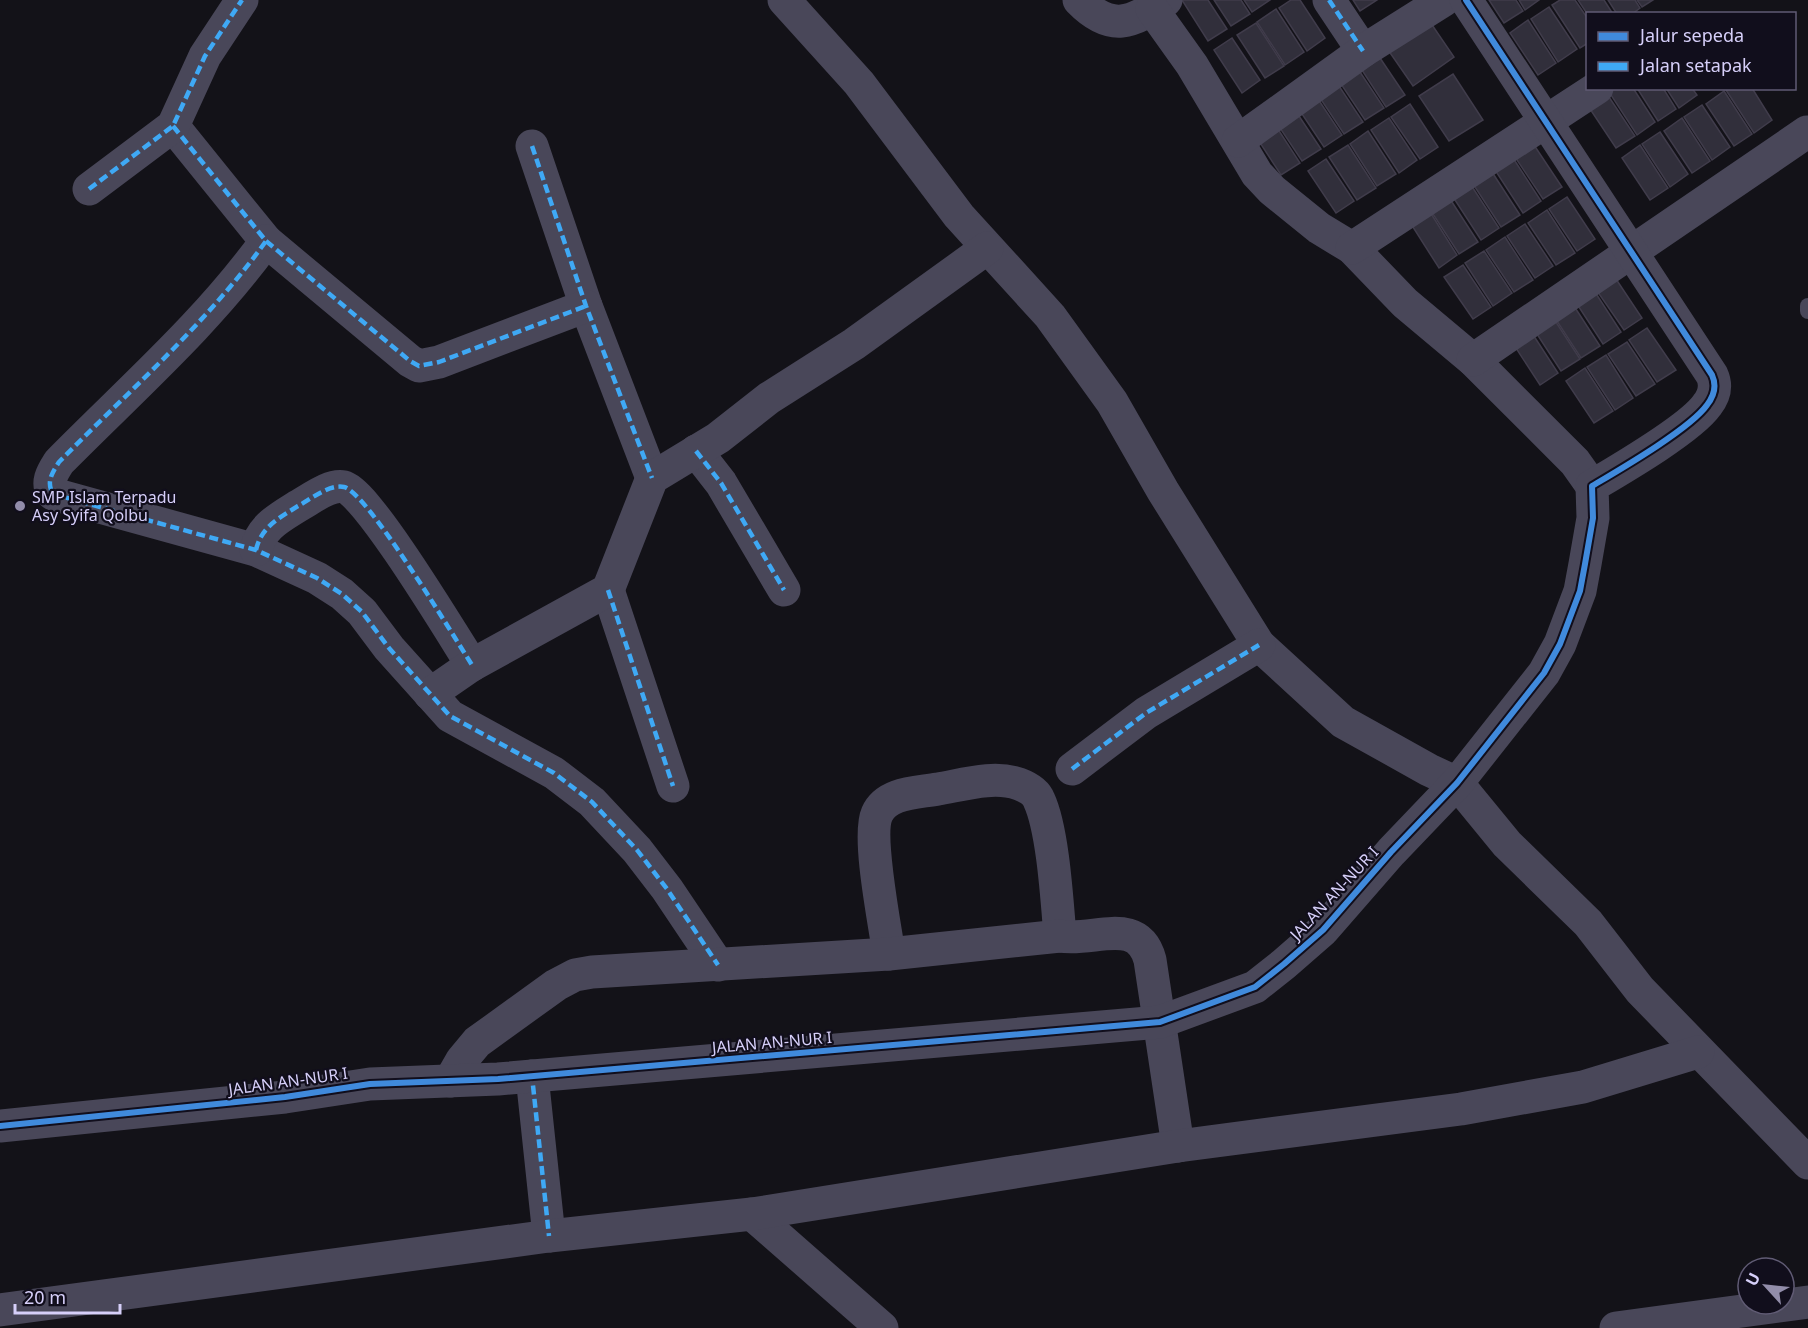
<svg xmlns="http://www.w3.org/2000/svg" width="1808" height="1328" font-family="'Noto Sans',sans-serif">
  <rect width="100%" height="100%" fill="#131218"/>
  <g fill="#312f3b" stroke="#403c4b" stroke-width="1.5">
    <polygon points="1182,0 1208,0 1227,29 1208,41"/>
    <polygon points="1214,0 1241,0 1250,14 1231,26"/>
    <polygon points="1244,0 1270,0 1252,12"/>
    <polygon points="1291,0 1300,0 1325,38 1307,51 1279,8"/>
    <polygon points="1353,0 1377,0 1360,11"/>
    <polygon points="1489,0 1516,0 1523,11 1504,23"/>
    <polygon points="1519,0 1539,0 1525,10"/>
    <polygon points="1560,0 1575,0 1588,19 1588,43 1580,48 1552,5"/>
    <polygon points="1578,0 1604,0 1613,14 1588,15"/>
    <polygon points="1608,0 1635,0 1640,8 1632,14 1617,14"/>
    <polygon points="1637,0 1653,0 1642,7"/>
    <polygon points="1549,7 1577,49 1558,62 1531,19"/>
    <polygon points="1276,9 1304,52 1285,65 1257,22"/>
    <polygon points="1428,19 1454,57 1413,86 1386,47"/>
    <polygon points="1528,20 1556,63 1538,75 1510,33"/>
    <polygon points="1256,23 1284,66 1265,78 1237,35"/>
    <polygon points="1232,38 1260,80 1242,93 1214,50"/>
    <polygon points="1376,52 1405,95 1386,107 1358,64"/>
    <polygon points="1356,66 1384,108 1365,120 1337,78"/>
    <polygon points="1453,74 1483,120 1449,141 1419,96"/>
    <polygon points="1335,80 1363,122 1344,134 1316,92"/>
    <polygon points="1614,88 1633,88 1655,122 1637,135 1609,92"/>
    <polygon points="1637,88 1663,88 1676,109 1658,121"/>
    <polygon points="1666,88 1692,88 1697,95 1679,108"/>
    <polygon points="1728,88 1752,88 1772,120 1754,133 1726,90"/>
    <polygon points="1724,91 1752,134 1734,146 1706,104"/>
    <polygon points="1314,93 1342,135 1324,147 1296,105"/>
    <polygon points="1607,94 1635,136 1616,148 1588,106"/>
    <polygon points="1410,104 1438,147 1420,159 1391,117"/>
    <polygon points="1702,105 1730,147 1712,160 1684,117"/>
    <polygon points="1293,107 1321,149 1302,161 1274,119"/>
    <polygon points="1389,118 1417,160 1399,173 1371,130"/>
    <polygon points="1682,118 1710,161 1692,173 1664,131"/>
    <polygon points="1272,120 1300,163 1281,175 1253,132"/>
    <polygon points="1368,131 1396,174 1377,186 1350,144"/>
    <polygon points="1660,132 1688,174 1670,187 1642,144"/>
    <polygon points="1348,145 1376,188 1357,200 1329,157"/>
    <polygon points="1534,145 1562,187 1543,199 1515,157"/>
    <polygon points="1640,145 1668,188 1650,200 1622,158"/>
    <polygon points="1513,158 1541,201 1523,213 1495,170"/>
    <polygon points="1326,159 1354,201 1336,213 1308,171"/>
    <polygon points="1492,172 1520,215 1501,227 1473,184"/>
    <polygon points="1471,185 1499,228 1481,240 1453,197"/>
    <polygon points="1567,197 1595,239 1577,251 1549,209"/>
    <polygon points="1450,199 1478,242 1459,254 1431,211"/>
    <polygon points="1547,210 1575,253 1556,265 1528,223"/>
    <polygon points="1430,212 1457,255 1439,268 1411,224"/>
    <polygon points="1525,224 1553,266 1535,278 1507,236"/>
    <polygon points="1505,237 1533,280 1514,292 1486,250"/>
    <polygon points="1484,251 1512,293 1493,306 1465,263"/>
    <polygon points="1463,265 1491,307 1473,319 1444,277"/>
    <polygon points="1614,276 1642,318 1624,330 1595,288"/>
    <polygon points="1593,289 1621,332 1603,344 1575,301"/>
    <polygon points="1572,303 1600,346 1581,358 1553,315"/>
    <polygon points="1552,316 1580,359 1561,371 1533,328"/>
    <polygon points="1647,328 1676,370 1657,382 1629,340"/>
    <polygon points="1530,330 1558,373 1540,385 1512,342"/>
    <polygon points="1627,342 1655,384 1636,396 1608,354"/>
    <polygon points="1606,355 1633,398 1615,410 1587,367"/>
    <polygon points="1585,368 1613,411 1594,423 1566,381"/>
  </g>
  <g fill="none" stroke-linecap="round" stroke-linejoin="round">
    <polyline stroke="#494759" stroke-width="16" points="1808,306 1808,311"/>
    <g stroke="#494759" stroke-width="33">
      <polyline points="784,0 859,83 959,216 1050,316 1112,402 1163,491 1259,645 1343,722 1429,770 1457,783 1507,844 1588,923 1640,990 1808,1163"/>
      <path d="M1079,0C1111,33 1132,23 1166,0"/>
      <polyline points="1329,0 1363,51"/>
      <polyline points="1152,9 1192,65 1257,174 1272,190 1319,228 1352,248 1405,303 1473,360 1575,462 1592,486"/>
      <path d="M173,126L266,241C208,322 129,391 59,462C52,473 46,482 53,494L256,550L317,578L342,594L362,612L389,648L450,716L554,773L592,802L637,850L667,889L718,965"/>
      <polyline points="1238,141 1363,51 1444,0"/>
      <polyline points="532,146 586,306 652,478"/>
      <polyline points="89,189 173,126 205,56 242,0"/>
      <polyline points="266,241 410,361 419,366 439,362 586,306"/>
      <polyline points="1352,248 1597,88"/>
      <polyline points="1473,360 1807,132"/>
      <polyline points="696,451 721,483 784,590"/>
      <path d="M256,550C261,527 279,518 298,506C311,499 329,484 344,487C367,492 454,637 472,665"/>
      <polyline points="608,590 673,786"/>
      <polyline points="430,694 472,665 608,590 652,478 718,438 769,398 854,344 987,248"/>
      <polyline points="1072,769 1146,713 1259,645"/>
      <path d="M889,954C885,926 867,836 877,814C887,792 917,793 938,789C962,785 994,775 1019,784C1027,787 1036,792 1039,800C1053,830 1057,901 1060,936"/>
      <polyline points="532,1076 549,1236"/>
      <path d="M450,1081L462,1060L477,1042L556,985L575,975L592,972L889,954L1060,936C1094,942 1138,915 1150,960L1178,1146"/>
      <path d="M0,1126L285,1097L370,1084L498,1079L1160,1022L1255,987L1284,964L1323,930L1391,852L1457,783L1544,673L1560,644L1580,591L1585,564L1593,518L1592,486C1619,470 1690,429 1707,405C1714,396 1717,386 1712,375L1466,0"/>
      <polyline points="752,1214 882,1328"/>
      <polyline points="0,1310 549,1236 752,1214 1178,1146 1461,1109 1583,1087 1698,1052"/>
      <polyline points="1616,1328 1808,1302"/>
    </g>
    <g stroke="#3fa9f5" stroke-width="4.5" stroke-dasharray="9 4.5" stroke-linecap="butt">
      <polyline points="1329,0 1363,51"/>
      <path d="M173,126L266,241C208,322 129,391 59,462C52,473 46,482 53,494L256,550L317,578L342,594L362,612L389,648L450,716L554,773L592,802L637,850L667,889L718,965"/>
      <polyline points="532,146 586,306 652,478"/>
      <polyline points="89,189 173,126 205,56 242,0"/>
      <polyline points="266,241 410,361 419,366 439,362 586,306"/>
      <polyline points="696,451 721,483 784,590"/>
      <path d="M256,550C261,527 279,518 298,506C311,499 329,484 344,487C367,492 454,637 472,665"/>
      <polyline points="608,590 673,786"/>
      <polyline points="1072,769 1146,713 1259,645"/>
      <polyline points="536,1076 532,1076 549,1236"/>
    </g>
    <defs>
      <path id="cycleway" d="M0,1126L285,1097L370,1084L498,1079L1160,1022L1255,987L1284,964L1323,930L1391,852L1457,783L1544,673L1560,644L1580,591L1585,564L1593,518L1592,486C1619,470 1690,429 1707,405C1714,396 1717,386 1712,375L1466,0"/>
    </defs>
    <use href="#cycleway" stroke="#110e1c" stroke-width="10"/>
    <use href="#cycleway" stroke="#408adc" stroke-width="6"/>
  </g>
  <circle fill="#928daa" stroke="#110e1c" stroke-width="2" cx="20" cy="506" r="6"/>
  <g text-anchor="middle" stroke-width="4.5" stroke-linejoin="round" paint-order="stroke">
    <g font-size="16" fill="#d6cff9" stroke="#110e1c" text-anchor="start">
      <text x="32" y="503">SMP Islam Terpadu<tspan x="32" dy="18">Asy Syifa Qolbu</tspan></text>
    </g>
    <g font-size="16" fill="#d6cff9" stroke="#110e1c">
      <text transform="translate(1334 893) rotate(-47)" y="6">JALAN AN-NUR I</text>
      <text transform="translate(772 1042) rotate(-5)" y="6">JALAN AN-NUR I</text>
      <text transform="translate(288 1081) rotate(-8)" y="6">JALAN AN-NUR I</text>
    </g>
  </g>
  <rect x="1586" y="12" width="210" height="78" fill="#110e1c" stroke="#605b74" stroke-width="1.5"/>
  <rect x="1598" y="32" width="30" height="9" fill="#408adc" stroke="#605b74" stroke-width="1.5"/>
  <text x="1640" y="42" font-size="18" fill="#d6cff9">Jalur sepeda</text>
  <rect x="1598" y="62" width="30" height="9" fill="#3fa9f5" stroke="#605b74" stroke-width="1.5"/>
  <text x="1640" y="72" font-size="18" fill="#d6cff9">Jalan setapak</text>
  <g transform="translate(1766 1286) rotate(297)"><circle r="28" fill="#110e1c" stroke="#605b74" stroke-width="1.5"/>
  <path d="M0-4.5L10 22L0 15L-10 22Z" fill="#928daa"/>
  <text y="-9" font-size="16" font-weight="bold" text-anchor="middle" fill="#d6cff9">U</text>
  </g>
  <path d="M15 1304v9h105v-9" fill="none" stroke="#d6cff9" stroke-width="3"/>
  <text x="24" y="1304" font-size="18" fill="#d6cff9" stroke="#110e1c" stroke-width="4.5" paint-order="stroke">20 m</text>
</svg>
